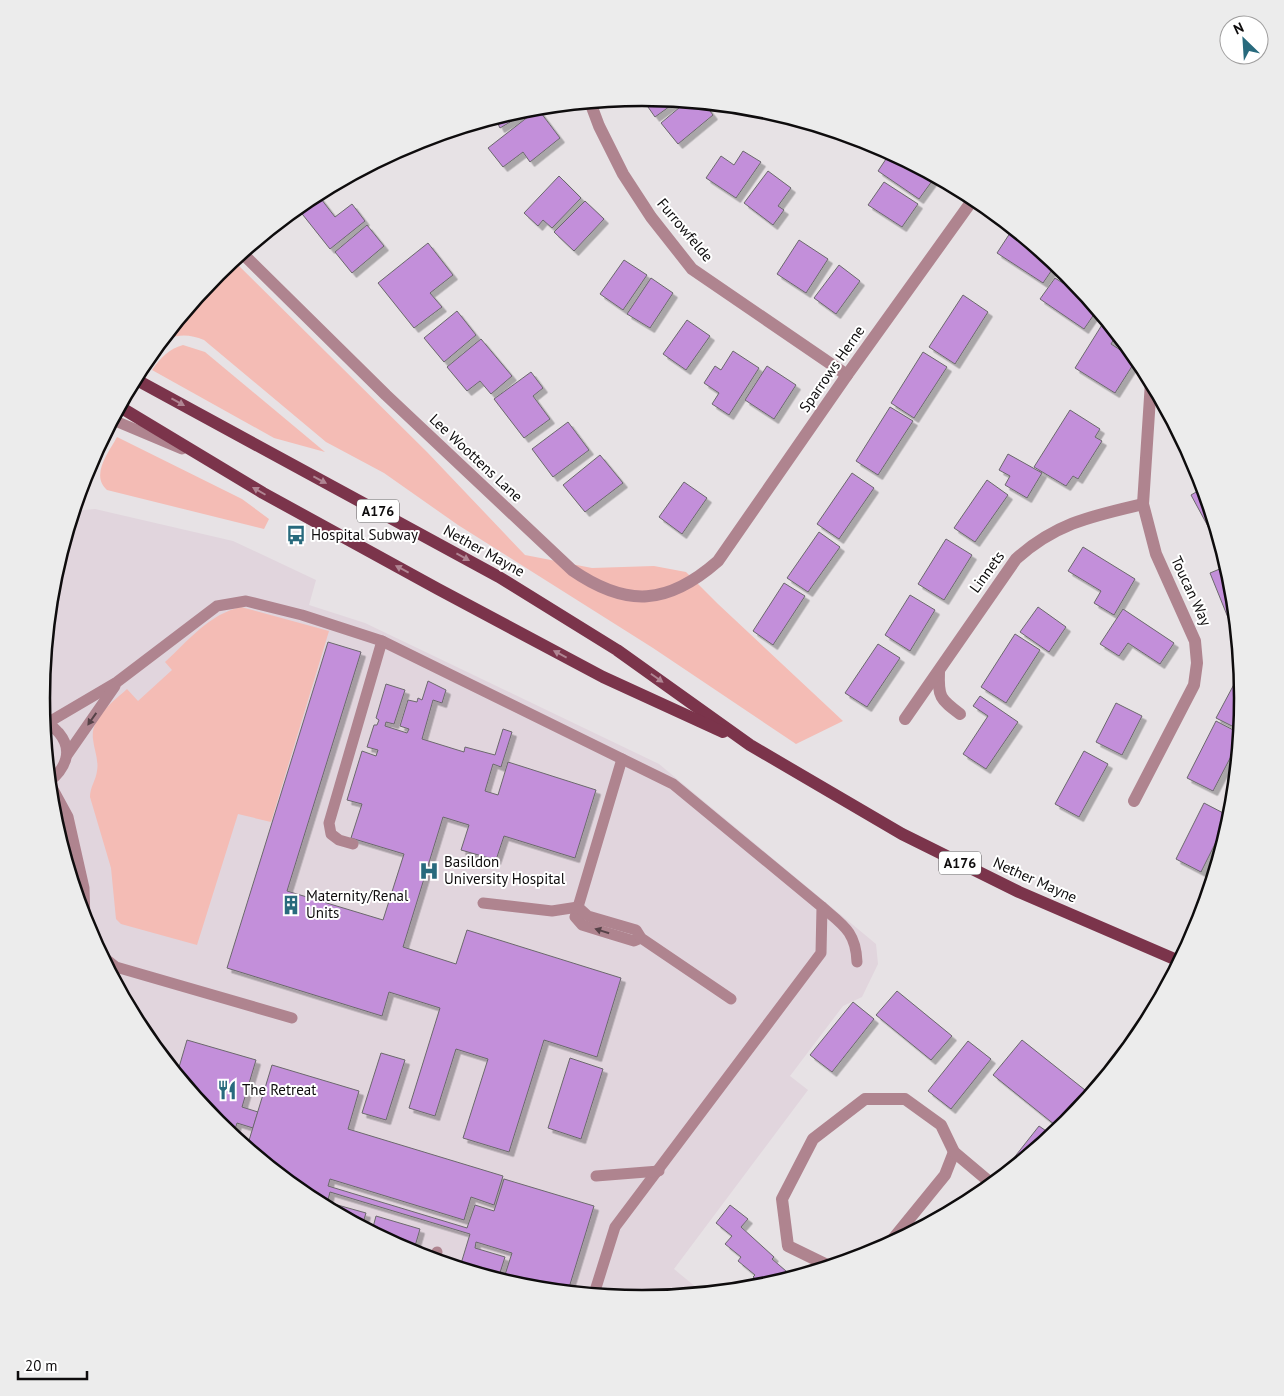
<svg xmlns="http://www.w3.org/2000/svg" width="1284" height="1396" font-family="'PT Sans',sans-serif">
  <defs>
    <filter id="shadow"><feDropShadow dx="4.5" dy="4.5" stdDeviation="0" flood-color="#0004"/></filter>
  </defs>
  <rect width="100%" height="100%" fill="#e7e2e5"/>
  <polygon fill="#e1d5dd" points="95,509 233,541 316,580 309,605 365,623 659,764 876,944 878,964 862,997 843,1006 790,1076 808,1090 674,1269 703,1293 642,1299 525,1287 412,1253 308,1197 217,1123 142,1032 87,928 53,815 41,698 53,581 74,511"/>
  <g fill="#f4bcb5">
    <path d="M233,260L427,452L525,555L592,568L654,566L686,572L718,604L843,721L796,744L653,648L458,525L384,473L326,442L204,340C185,332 169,334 154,350L217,273Z"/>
    <path d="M183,345L205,352L325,452L274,438L152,370C161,357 169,349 183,345Z"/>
    <path d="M117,437L242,499L269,519L264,529L107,490C90,475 109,452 117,437Z"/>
    <path d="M241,607L329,631L271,822L238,814L197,945L121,924L116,919L111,868L90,797C90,787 96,780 97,771C99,760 94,750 93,739C90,718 114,701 127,689L138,701L172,670L165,662C188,641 209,614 241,607Z"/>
  </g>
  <g fill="#c38fda" stroke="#6b686c" filter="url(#shadow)">
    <polygon points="641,97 642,97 677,101 655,117"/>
    <polygon points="686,102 704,103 713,115 678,144 661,123"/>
    <polygon points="534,108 500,128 495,118 525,109"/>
    <polygon points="538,109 560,138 530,162 523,152 503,167 488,148"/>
    <polygon points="743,151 761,162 736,198 706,178 721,156 734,165"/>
    <polygon points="890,153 935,177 919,199 878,171"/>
    <polygon points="768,171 791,188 778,206 784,210 773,225 744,203"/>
    <polygon points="559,176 581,198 552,228 543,220 538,226 524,213"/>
    <polygon points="884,182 918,204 902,227 868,205"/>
    <polygon points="318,195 335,217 352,204 365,221 330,249 299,210"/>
    <polygon points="585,201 604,219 574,251 554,232"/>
    <polygon points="367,225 384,246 352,273 335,252"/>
    <polygon points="1012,230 1056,264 1043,283 997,253"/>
    <polygon points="799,240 828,259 806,293 777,274"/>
    <polygon points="428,243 453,275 430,293 442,307 414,328 378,283"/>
    <polygon points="624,260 647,275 623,310 600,294"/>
    <polygon points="839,265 860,281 836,314 814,298"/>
    <polygon points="651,278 673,293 650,328 627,314"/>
    <polygon points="1055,278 1089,300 1097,310 1084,329 1040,299"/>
    <polygon points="963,295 988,312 955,364 929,347"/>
    <polygon points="457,311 476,335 444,362 424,338"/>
    <polygon points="687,320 710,336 686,370 663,354"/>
    <polygon points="1105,320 1117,334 1111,344 1136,360 1115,393 1075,368"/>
    <polygon points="481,339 512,376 491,394 480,381 467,391 447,367"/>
    <polygon points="733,351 759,368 729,415 712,404 719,393 704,383 715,366 721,370"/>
    <polygon points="923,352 947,367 914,418 891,403"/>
    <polygon points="767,366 796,385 774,419 745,400"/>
    <polygon points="531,372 543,388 533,396 550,419 524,438 494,399"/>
    <polygon points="890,407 913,421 878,475 856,461"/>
    <polygon points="1070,410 1100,429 1095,437 1102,441 1078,479 1073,476 1066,486 1034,467"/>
    <polygon points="568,422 589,450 553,477 532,449"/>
    <polygon points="1008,454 1042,473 1027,498 1005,485 1010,476 999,470"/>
    <polygon points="600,455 623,483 585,512 563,485"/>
    <polygon points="852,473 874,488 839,539 817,524"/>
    <polygon points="987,480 1008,495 975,542 954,528"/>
    <polygon points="684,482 707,498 682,534 659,517"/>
    <polygon points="1203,488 1223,554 1191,495"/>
    <polygon points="819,532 840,547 808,592 787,578"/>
    <polygon points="946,539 972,555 944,600 918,584"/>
    <polygon points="1083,547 1135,579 1114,615 1094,603 1101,591 1068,571"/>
    <polygon points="1227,566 1231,581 1236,629 1233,630 1210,573"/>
    <polygon points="784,583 805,596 773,645 753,631"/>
    <polygon points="910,595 935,610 910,651 885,635"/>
    <polygon points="1038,607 1066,627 1049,652 1020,632"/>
    <polygon points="1123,609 1174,643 1160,664 1128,643 1119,656 1100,644"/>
    <polygon points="1015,634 1040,650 1006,703 981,687"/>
    <polygon points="328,642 361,652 287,891 383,920 404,854 351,838 362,804 347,800 362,751 376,756 378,750 367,747 374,725 377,725 379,720 376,718 386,684 405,690 394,724 386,722 385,726 407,733 409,729 400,726 408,700 417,702 418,698 422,700 428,681 446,690 442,703 433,700 422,739 464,752 465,747 495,755 503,729 512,732 501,767 493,764 485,791 498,795 508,762 596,790 575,858 504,836 496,860 461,850 469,825 443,817 403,947 456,964 467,930 621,978 597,1057 544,1040 509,1152 463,1138 488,1059 456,1049 435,1116 409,1108 440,1008 389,992 382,1016 227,968"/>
    <polygon points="878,644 900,658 867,707 845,693"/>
    <polygon points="1240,673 1243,698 1240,730 1216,718"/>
    <polygon points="980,696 1018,722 986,769 963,754 988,716 973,706"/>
    <polygon points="1116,703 1142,716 1122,755 1096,742"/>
    <polygon points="1216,721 1239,733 1239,741 1213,791 1187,778"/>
    <polygon points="1084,751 1108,764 1079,817 1055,804"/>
    <polygon points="1204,803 1229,816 1201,872 1176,859"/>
    <polygon points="897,991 952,1036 931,1060 876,1015"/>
    <polygon points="853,1002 874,1019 832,1072 810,1055"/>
    <polygon points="187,1040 256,1060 242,1107 258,1112 253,1128 237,1123 233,1136 217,1123 177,1074"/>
    <polygon points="1022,1040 1090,1094 1060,1129 993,1075"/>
    <polygon points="968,1041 991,1059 951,1109 928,1091"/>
    <polygon points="381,1053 405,1060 386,1120 362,1113"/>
    <polygon points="570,1058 603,1069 581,1139 548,1128"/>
    <polygon points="272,1065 359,1091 348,1129 503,1176 494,1205 471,1197 464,1220 330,1179 328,1186 467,1228 475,1205 494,1211 504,1179 594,1206 568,1291 525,1287 503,1281 512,1253 476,1242 475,1248 505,1257 498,1279 460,1267 470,1234 330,1192 328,1200 325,1199 323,1205 308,1197 247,1147"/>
    <polygon points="1039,1126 1052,1135 1018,1163 1013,1159"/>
    <polygon points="966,1195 972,1200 955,1209"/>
    <polygon points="334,1204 366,1213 362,1226 332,1210"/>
    <polygon points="730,1205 748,1219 741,1227 774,1257 772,1259 793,1277 764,1286 753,1277 755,1275 738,1261 741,1257 725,1244 732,1236 716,1223"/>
    <polygon points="376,1216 420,1229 413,1253 372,1231"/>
  </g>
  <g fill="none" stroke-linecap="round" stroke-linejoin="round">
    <g stroke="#af848f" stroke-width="11">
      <polyline points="113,420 182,449"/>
      <path d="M44,721C50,723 54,728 59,733C74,751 65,769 49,782"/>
      <polyline points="49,722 117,682 217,606 246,601 302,615 382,641 673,784 822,907 821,953 615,1227 594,1294"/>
      <polyline points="67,755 115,686"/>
      <polyline points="622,759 575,917 582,925 611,934 634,941 641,938"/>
      <polyline points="50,784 68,817 84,888 85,921"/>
      <polyline points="353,844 339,840 331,834 329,823 382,641"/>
      <polyline points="483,903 552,911 578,907 588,916 636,930 641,938 731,999"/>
      <path d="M822,907C843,925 856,932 857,962"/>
      <polyline points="102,956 116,967 292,1018"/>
      <polyline points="596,1176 659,1171"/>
      <polyline points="434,1260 437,1252"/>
    </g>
    <g stroke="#af848f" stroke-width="12">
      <polyline points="590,102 599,126 623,174 651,217 692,269 847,375"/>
      <path d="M939,672C938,697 940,699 960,714"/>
      <path d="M905,719L1016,559C1056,523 1092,516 1143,504"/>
      <polyline points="1134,801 1194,685 1197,663 1195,641 1156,554 1143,504 1151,382"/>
      <polyline points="888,1245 945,1175 954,1152"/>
      <polyline points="829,1266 788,1246 782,1199 813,1139 865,1099 905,1099 941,1125 954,1152 992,1184"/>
    </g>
    <path stroke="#af848f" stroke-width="12" d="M242,253L386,395L572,570C627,608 668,605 718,561L847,375L974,198"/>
    <g stroke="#7b344b" stroke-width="12">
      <polyline points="135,379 499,577 617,650 750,745 902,834 1019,892 1179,961"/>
      <polyline points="120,407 263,493 438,589 603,677 723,732"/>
    </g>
  </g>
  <defs><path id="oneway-solid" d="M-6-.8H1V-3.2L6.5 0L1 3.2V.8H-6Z" transform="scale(1.25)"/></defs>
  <g fill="#b08593">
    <use href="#oneway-solid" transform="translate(178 402) rotate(29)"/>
    <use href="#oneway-solid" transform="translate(320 480) rotate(28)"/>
    <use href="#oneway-solid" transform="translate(259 491) rotate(-150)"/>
    <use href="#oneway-solid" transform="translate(463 557) rotate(29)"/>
    <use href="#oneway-solid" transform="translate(402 569) rotate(-152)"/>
    <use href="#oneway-solid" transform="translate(560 654) rotate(-152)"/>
    <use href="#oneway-solid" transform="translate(657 678) rotate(35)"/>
  </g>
  <g fill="#564248">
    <use href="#oneway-solid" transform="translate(92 719) rotate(125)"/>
    <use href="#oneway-solid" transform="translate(602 931) rotate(-162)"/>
  </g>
  <defs>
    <symbol id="bus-bare" viewBox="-9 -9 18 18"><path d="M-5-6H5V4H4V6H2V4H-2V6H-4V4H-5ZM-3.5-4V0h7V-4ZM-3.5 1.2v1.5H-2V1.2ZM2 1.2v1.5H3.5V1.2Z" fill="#286a7d" stroke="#fff" stroke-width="2.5" paint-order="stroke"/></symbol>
    <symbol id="hospital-bare" viewBox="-9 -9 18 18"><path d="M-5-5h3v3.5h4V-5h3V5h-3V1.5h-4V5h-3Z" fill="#286a7d" stroke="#fff" stroke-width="2.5" paint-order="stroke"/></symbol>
    <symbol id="building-bare" viewBox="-9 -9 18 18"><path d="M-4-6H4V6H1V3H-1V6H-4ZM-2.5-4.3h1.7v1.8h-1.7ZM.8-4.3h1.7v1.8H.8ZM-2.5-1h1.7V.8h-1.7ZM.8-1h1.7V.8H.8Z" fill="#286a7d" stroke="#fff" stroke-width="2.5" paint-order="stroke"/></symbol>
    <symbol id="restaurant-bare" viewBox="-9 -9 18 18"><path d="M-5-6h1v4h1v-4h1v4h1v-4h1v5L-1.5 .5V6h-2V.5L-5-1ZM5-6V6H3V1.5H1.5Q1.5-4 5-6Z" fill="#286a7d" stroke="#fff" stroke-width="2.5" paint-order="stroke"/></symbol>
  </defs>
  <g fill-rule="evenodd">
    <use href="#bus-bare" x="282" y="521" width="28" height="28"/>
    <use href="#hospital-bare" x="415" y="857" width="28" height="28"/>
    <use href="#building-bare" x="277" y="891" width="28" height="28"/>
    <use href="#restaurant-bare" x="213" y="1076" width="28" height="28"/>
  </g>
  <g text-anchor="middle" stroke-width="4" stroke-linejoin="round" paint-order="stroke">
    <g fill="#fff" stroke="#565556" stroke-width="1">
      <rect x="357" y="499.5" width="42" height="23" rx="4"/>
      <rect x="939" y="851.5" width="42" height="23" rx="4"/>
    </g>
    <g font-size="14" font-weight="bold" fill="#0e0c0d">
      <text x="378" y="516">A176</text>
      <text x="960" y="868">A176</text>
    </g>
    <g font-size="15" fill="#0e0c0d" stroke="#fff">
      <text transform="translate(685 230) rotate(50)" y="5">Furrowfelde</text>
      <text transform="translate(832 369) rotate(-55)" y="5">Sparrows Herne</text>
      <text transform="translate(476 458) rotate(43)" y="5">Lee Woottens Lane</text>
      <text transform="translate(484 551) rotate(29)" y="5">Nether Mayne</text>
      <text transform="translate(987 572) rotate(-54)" y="5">Linnets</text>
      <text transform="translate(1191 591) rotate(65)" y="5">Toucan Way</text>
      <text transform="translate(1035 880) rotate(24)" y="5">Nether Mayne</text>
    </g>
    <g font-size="15" fill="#0e0c0d" stroke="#fff" text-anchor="start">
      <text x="311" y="540">Hospital Subway</text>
      <text x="444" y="867">Basildon<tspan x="444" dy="17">University Hospital</tspan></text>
      <text x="306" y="901">Maternity/Renal<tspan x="306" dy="17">Units</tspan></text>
      <text x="242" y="1095">The Retreat</text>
    </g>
  </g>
  <path d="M0 0H1284V1396H0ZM50 698a592 592 0 1 1 1184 0a592 592 0 1 1-1184 0Z" fill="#ececec" fill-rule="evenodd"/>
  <path fill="none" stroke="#0e0c0d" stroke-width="2.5" d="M50 698a592 592 0 1 1 1184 0a592 592 0 1 1-1184 0Z"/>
  <g transform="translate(1244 40) rotate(335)"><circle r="24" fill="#ffffff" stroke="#9f9e9e"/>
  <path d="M0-4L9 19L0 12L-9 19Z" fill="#286a7d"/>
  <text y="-8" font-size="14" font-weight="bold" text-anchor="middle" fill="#0e0c0d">N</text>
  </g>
  <path d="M18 1371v8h69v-8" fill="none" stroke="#0e0c0d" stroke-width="2.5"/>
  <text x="25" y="1371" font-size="15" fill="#0e0c0d" stroke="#ffffff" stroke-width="4" paint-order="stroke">20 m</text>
</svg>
